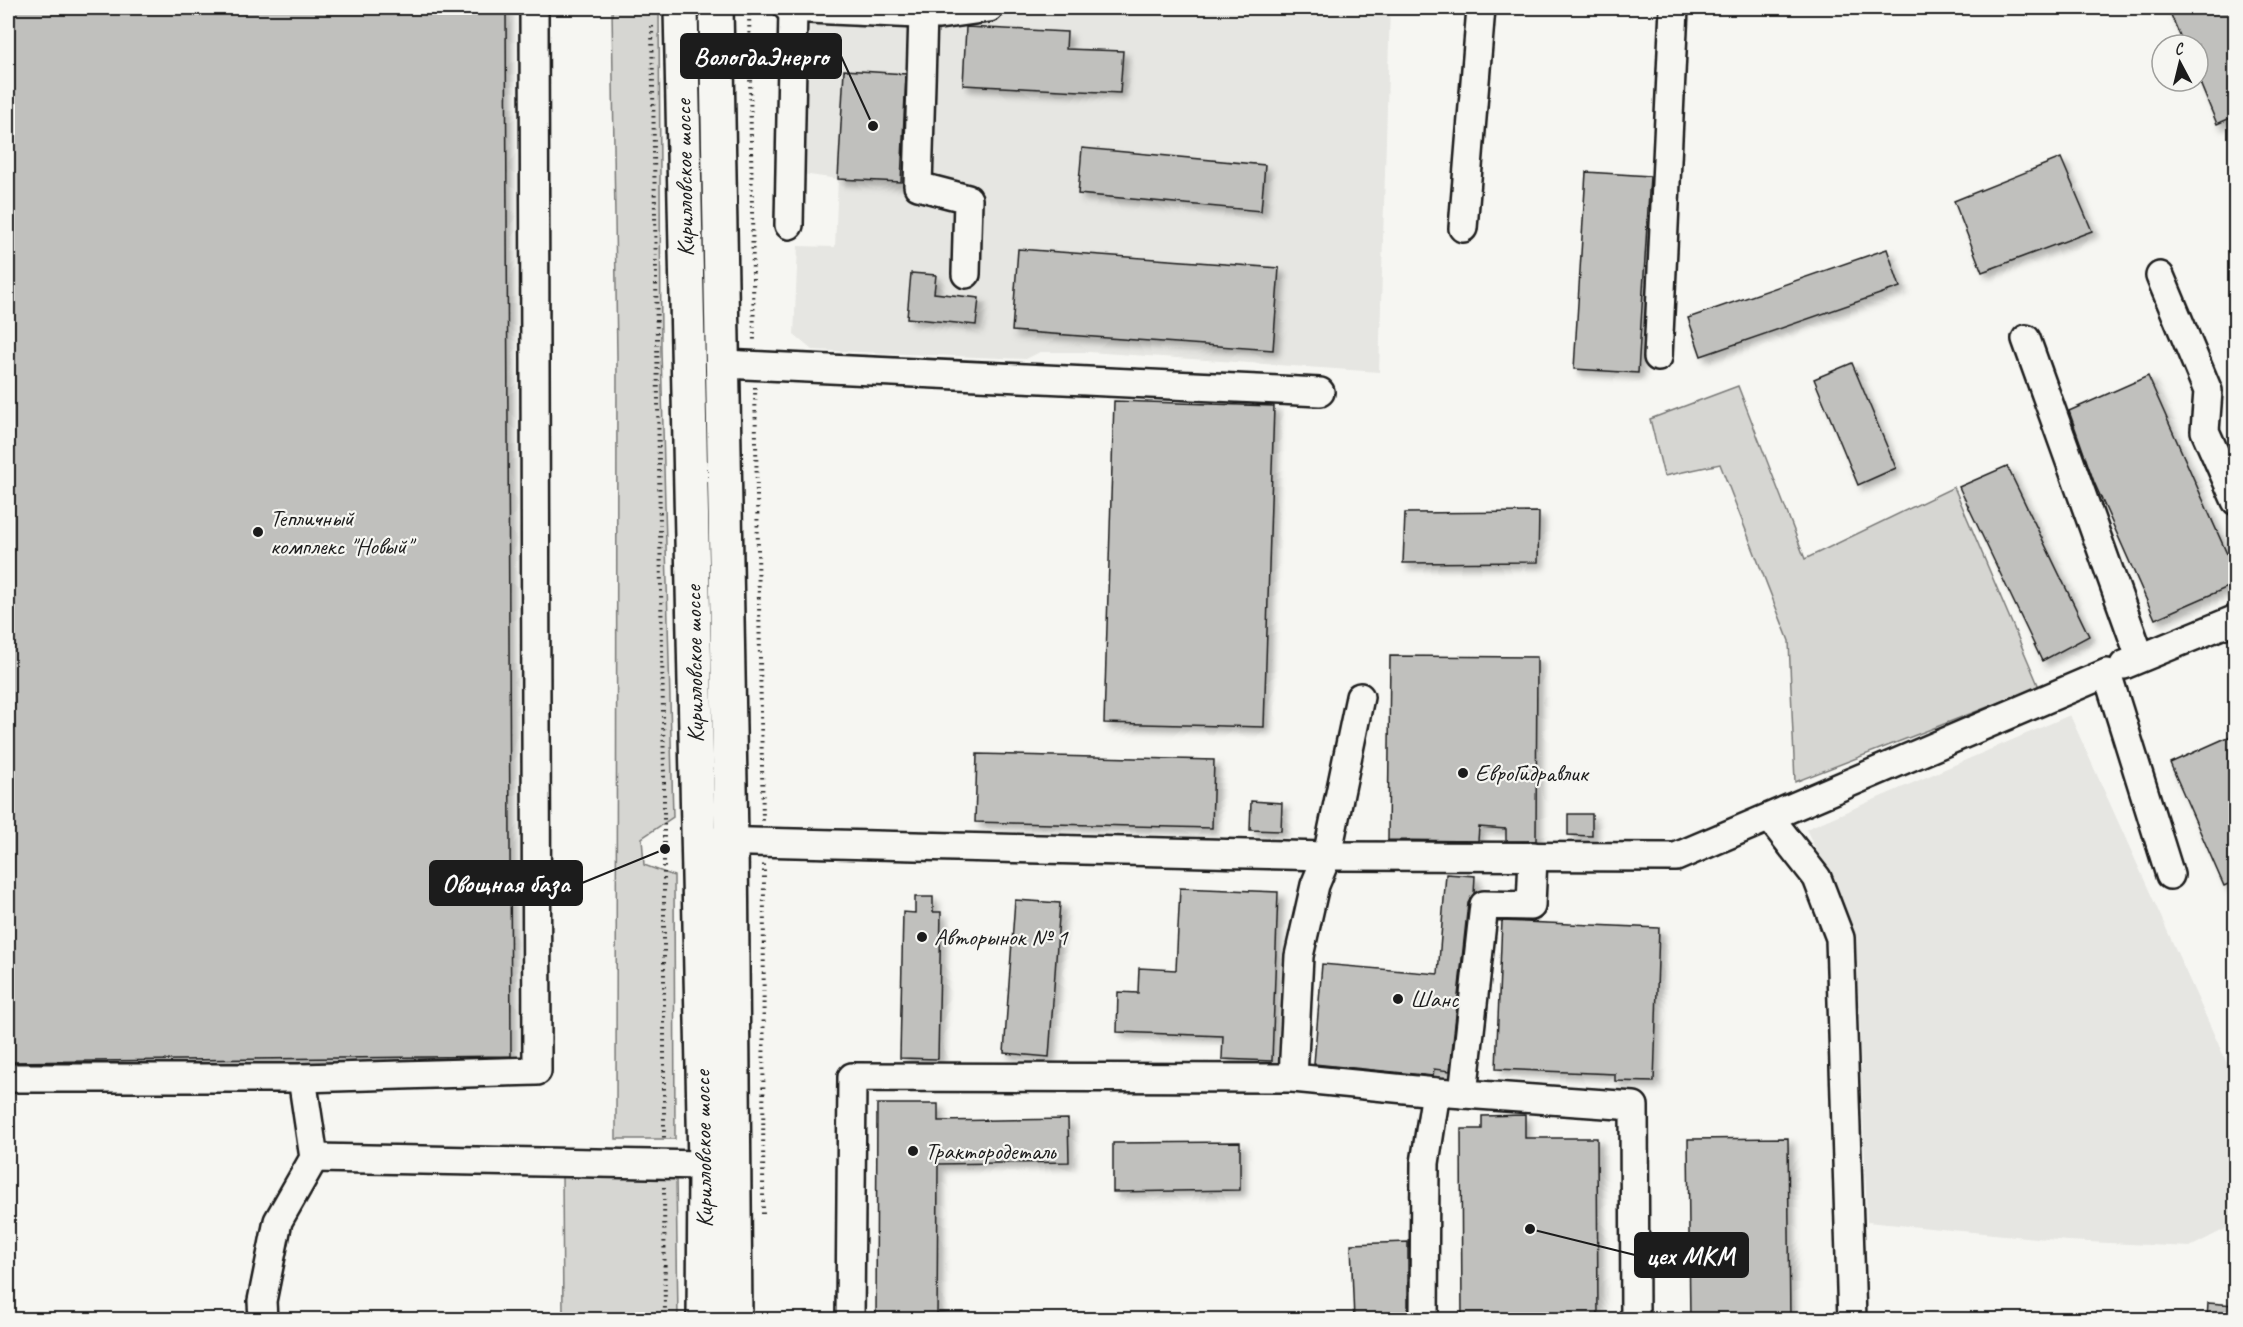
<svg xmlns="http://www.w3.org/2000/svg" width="2243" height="1327" font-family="Caveat,sans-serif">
  <defs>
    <filter id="shadow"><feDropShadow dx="5.5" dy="5.5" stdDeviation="3" flood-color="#0004"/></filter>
  </defs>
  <rect width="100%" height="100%" fill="#f6f6f2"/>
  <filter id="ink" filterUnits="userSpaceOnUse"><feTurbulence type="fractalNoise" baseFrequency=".0167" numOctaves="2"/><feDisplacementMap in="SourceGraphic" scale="12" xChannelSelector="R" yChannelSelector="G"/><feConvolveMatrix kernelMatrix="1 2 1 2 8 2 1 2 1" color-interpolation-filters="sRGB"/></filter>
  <g filter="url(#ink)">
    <g fill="#e6e6e2">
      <polygon points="811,8 1390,8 1379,372 1089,352 1040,352 1026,359 812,350 794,335 798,246 835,247 838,179 802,174"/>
      <polygon points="2070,715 2235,1081 2235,1224 2190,1247 2068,1241 1867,1222 1856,936 1806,829"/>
    </g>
    <g fill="#d6d6d2" stroke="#797977" stroke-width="1.5">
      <polygon points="612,8 659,8 661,350 673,817 642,838 644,865 674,876 675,1139 616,1139 617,356"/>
      <polygon points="1738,386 1805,559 1954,487 2039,687 1795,782 1789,641 1720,464 1664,476 1650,419"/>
      <polygon points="562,1171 676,1175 678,1319 563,1319"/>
    </g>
    <g fill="#c0c0bd" stroke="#1c1c1c" stroke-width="1.5" filter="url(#shadow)">
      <polygon points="8,8 506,8 511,1056 8,1062"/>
      <polygon points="2168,8 2233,8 2235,14 2235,116 2217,124 2198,78 2198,45 2184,45"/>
      <polygon points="966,27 1067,32 1066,49 1123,51 1120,93 963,85"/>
      <polygon points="844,70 906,74 901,182 838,179"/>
      <polygon points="1082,148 1265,165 1261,211 1078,194"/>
      <polygon points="2061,158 2092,231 1982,272 1954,201"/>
      <polygon points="1586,172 1650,176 1638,373 1574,369"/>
      <polygon points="1018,249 1279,268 1273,350 1012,331"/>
      <polygon points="1887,249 1900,287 1701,356 1688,318"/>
      <polygon points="911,273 936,275 934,293 979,298 976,325 907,318"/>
      <polygon points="1852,363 1896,468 1858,485 1814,379"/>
      <polygon points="2148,376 2235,572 2235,584 2155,619 2094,482 2069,411"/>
      <polygon points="1114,401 1274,406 1264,727 1104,723"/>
      <polygon points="2007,466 2089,636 2042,661 1959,487"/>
      <polygon points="1539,512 1538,562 1403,563 1405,513"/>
      <polygon points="1390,656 1537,657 1536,841 1506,841 1506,829 1479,827 1478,841 1388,840"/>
      <polygon points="2235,734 2235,881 2224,886 2170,763"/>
      <polygon points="977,754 1214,760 1212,828 975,822"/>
      <polygon points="1251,801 1282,803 1281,831 1250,830"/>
      <polygon points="1568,814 1592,814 1592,836 1568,835"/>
      <polygon points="1446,874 1475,876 1474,894 1468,903 1450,1071 1434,1069 1433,1076 1314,1064 1322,964 1438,974"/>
      <polygon points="1180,888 1278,892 1272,1061 1222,1059 1223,1036 1117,1032 1118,992 1138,993 1139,968 1176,970"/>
      <polygon points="915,897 933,897 933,912 941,912 938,1059 900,1058 903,912 915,913"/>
      <polygon points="1015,900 1060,903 1049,1057 1004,1053"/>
      <polygon points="1502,921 1659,928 1654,1082 1615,1081 1615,1074 1496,1069"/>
      <polygon points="877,1104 938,1104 938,1121 1068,1119 1069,1162 938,1164 937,1320 876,1320"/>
      <polygon points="1525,1115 1525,1138 1597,1138 1598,1320 1462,1320 1461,1129 1482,1129 1482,1116"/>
      <polygon points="1788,1138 1790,1320 1690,1320 1688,1139"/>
      <polygon points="1240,1142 1240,1190 1113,1192 1113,1143"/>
      <polygon points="1408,1242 1408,1320 1354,1320 1351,1244"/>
      <polygon points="2208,1303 2235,1305 2235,1320 2207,1320"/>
    </g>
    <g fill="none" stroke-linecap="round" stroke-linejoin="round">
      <defs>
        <g id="minor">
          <polyline points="788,8 939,15 989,8"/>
          <polyline points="923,14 918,186 968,199 966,274"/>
          <polyline points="789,225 793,8"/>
          <polyline points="1463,228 1481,8"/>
          <polyline points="2160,276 2208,391 2205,431 2236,501"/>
          <polyline points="2026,339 2140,657"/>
          <polyline points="1658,357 1674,8"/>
          <polyline points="724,364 1320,392"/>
          <polyline points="2124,665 2236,619"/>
          <polyline points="1770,818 1817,878 1840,938 1852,1320"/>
          <polyline points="712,841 1327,856 1676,857 2107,673 2170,875"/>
          <polyline points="8,1078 302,1078 537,1071 534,8"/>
          <polyline points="1293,1078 1299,956 1315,885 1327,856 1360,697"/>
          <polyline points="1463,1094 1484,905 1531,906 1533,856"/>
          <polyline points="314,1158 705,1165"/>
          <polyline points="263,1320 262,1301 278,1221 314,1158 302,1078"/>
          <polyline points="850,1320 852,1077 1293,1078 1436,1092 1634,1106 1635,1320"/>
          <polyline points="1424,1320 1425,1163 1436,1092"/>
        </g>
        <g id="major">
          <polyline points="681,8 705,1165 704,1320"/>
          <polyline points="716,8 731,840 735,1320"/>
        </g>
      </defs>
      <use href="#minor" stroke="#1c1c1c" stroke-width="32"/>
      <use href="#major" stroke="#1c1c1c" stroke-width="38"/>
      <g stroke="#1c1c1c" stroke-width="4" stroke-dasharray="1.5 4.5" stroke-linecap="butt">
        <polyline points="749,8 754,344"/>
        <polyline points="652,26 664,776 664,1141"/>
        <polyline points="755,387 763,821"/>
        <polyline points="664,1187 665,1320"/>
        <polyline points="763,1214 764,864"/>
      </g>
      <use href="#minor" stroke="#f6f6f2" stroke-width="27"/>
      <use href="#major" stroke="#f6f6f2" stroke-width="33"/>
    </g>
  </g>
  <g fill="#1c1c1c" stroke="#f6f6f2" stroke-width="2">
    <circle cx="258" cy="532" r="6"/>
    <circle cx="1463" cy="773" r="6"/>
    <circle cx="922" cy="937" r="6"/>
    <circle cx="1398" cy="999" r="6"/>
    <circle cx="913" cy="1151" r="6"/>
  </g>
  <g text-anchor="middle" stroke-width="4.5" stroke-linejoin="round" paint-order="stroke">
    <g font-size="24" fill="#1c1c1c" stroke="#f6f6f2">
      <text transform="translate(684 178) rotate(-91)" y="8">Кирилловское шоссе</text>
      <text transform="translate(694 664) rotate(-91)" y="8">Кирилловское шоссе</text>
      <text transform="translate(703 1149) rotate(-91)" y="8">Кирилловское шоссе</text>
    </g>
    <g font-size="24" fill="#1c1c1c" stroke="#f6f6f2" text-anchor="start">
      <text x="270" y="526">Тепличный<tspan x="270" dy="28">комплекс "Новый"</tspan></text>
      <text x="1475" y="781">ЕвроГидравлик</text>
      <text x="934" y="945">Авторынок № 1</text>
      <text x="1410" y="1007">Шанс</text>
      <text x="925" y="1159">Трактородеталь</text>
    </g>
  </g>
  <path fill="none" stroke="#1c1c1c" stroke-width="2" d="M873 126L841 56M665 849L582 883M1530 1229L1635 1255"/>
  <g fill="#1c1c1c" stroke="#f6f6f2" stroke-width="2">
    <circle cx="873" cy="126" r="6"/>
    <circle cx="665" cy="849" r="6"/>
    <circle cx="1530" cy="1229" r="6"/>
  </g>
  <g fill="#1c1c1c" stroke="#1c1c1c" stroke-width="2">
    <rect x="681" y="34" width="160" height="44" rx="6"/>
    <rect x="430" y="861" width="152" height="44" rx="6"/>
    <rect x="1635" y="1233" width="113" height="44" rx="6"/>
  </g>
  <g font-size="26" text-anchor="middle" font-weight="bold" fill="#fff">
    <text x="761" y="65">ВологдаЭнерго</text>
    <text x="506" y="892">Овощная база</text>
    <text x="1691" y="1264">цех МКМ</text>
  </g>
  <rect width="2243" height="1327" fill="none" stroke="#f6f6f2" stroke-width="30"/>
  <rect x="15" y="15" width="2213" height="1297" fill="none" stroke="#1c1c1c" stroke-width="2" filter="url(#ink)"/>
  <g transform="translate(2180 63) rotate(353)"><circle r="28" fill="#f6f6f2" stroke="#9f9f9c" stroke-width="1.5"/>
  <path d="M0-4.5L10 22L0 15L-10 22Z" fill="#1c1c1c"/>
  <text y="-9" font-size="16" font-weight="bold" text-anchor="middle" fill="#1c1c1c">С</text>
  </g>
</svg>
